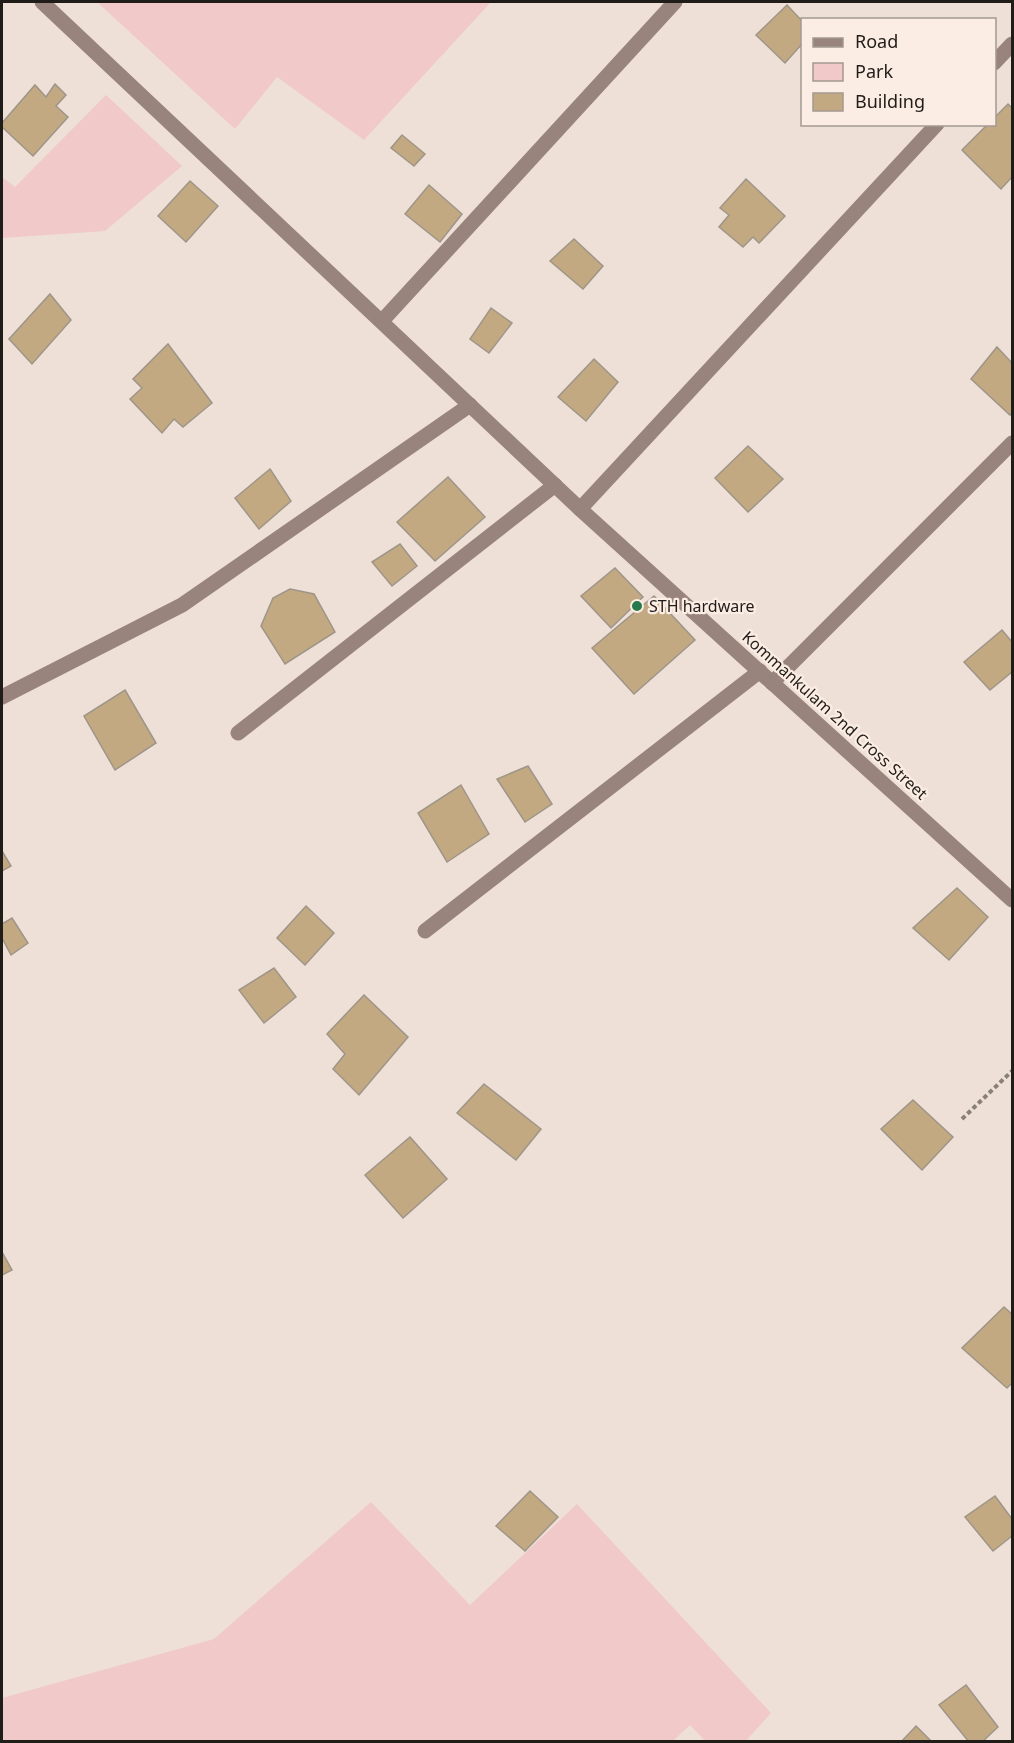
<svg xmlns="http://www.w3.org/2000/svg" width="1014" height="1743" font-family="'Noto Sans',sans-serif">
  <rect width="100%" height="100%" fill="#eee0d6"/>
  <g fill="#f0c9c8">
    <polygon points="97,2 491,2 364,140 277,77 235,129"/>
    <polygon points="106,95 182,166 105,231 2,238 2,177 15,187"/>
    <polygon points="371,1502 470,1605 577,1504 771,1713 745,1742 705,1741 690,1725 672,1742 2,1741 2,1698 214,1639"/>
  </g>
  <g fill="#c3a982" stroke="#9e9589" stroke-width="1.5">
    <polygon points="787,5 802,21 802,44 785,63 756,35"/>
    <polygon points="55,84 66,95 56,106 68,117 33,156 2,127 2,123 35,85 46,97"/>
    <polygon points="1008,104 1012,108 1012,177 1001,189 962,150 988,124 994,124 994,118"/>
    <polygon points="402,135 425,154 414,166 391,148"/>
    <polygon points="746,179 785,216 759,243 753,237 743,247 719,227 729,215 720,208"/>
    <polygon points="190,181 218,206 186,242 158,216"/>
    <polygon points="429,185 462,214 440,242 405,214"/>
    <polygon points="574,239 603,266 583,289 550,261"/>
    <polygon points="50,294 71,320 32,364 9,339"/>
    <polygon points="491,308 512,323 489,353 470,339"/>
    <polygon points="168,344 212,403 183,427 174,419 162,433 130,399 142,388 133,379"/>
    <polygon points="997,347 1012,363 1012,412 1010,415 971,379"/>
    <polygon points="594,359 618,382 586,421 558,397"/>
    <polygon points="748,446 783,479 748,512 715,478"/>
    <polygon points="270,469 291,501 259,529 235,498"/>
    <polygon points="448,477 485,517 435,561 397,522"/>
    <polygon points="400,544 417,566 392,586 372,562"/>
    <polygon points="615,568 643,597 611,628 581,596"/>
    <polygon points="290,589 314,594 335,632 285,664 261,626 273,598"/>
    <polygon points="654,596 695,640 634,694 592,648"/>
    <polygon points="1002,630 1012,642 1012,672 990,690 964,662"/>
    <polygon points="125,690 156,743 115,770 84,716"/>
    <polygon points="528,766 552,804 525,822 497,779"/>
    <polygon points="461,785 489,834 447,862 418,813"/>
    <polygon points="2,851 11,866 2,871"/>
    <polygon points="957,888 988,917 949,960 913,928"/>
    <polygon points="306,906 334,933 305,965 277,938"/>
    <polygon points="12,918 28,943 11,955 2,938 2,924"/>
    <polygon points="274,968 296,997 264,1023 239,990"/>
    <polygon points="364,995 408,1037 359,1095 333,1069 345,1054 327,1034"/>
    <polygon points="484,1084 541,1129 516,1160 457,1113"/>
    <polygon points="913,1100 953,1137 922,1170 881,1129"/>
    <polygon points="410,1137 447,1179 403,1218 365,1175"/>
    <polygon points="2,1252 12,1270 2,1275"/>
    <polygon points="1004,1307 1012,1314 1012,1383 1007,1388 962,1348"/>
    <polygon points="530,1491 558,1517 525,1551 496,1526"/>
    <polygon points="995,1496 1012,1519 1012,1536 993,1551 965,1517"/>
    <polygon points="966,1685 998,1727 982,1742 969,1742 939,1705"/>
    <polygon points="916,1726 932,1742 901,1742"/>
  </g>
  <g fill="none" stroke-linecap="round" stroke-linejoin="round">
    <polyline stroke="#898079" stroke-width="4" stroke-dasharray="4.5 3" stroke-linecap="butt" points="962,1119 1012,1071"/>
    <g stroke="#98847d" stroke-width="15">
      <polyline points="42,2 580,509 1012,900"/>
      <polyline points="994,63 1012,44"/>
      <polyline points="382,321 675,2"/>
      <polyline points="580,509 937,124"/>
      <polyline points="772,683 1012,443"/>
      <polyline points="2,697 182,605 470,405"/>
      <polyline points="238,733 555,485"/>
      <polyline points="425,931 760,671"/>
    </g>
  </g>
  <circle fill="#26794b" stroke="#fbede3" stroke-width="2" cx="637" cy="606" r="6"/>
  <g text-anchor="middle" stroke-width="4.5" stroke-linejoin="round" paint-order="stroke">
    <g font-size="16" fill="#201c18" stroke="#fbede3" text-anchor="start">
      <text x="649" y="612">STH hardware</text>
    </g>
    <g font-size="16" fill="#201c18" stroke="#fbede3">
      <text transform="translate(835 715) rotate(42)" y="6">Kommankulam 2nd Cross Street</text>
    </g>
  </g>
  <rect width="1014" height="1743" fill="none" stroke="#201c18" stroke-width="6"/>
  <rect x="801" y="18" width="195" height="108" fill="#fbede3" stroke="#a39992" stroke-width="1.5"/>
  <rect x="813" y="38" width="30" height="9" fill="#98847d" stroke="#a39992" stroke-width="1.5"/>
  <text x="855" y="48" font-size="18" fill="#201c18">Road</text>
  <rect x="813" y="63" width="30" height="18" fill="#f0c9c8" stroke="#a39992" stroke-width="1.5"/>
  <text x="855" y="78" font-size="18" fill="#201c18">Park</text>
  <rect x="813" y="93" width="30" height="18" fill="#c3a982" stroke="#a39992" stroke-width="1.5"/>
  <text x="855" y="108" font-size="18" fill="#201c18">Building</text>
</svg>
